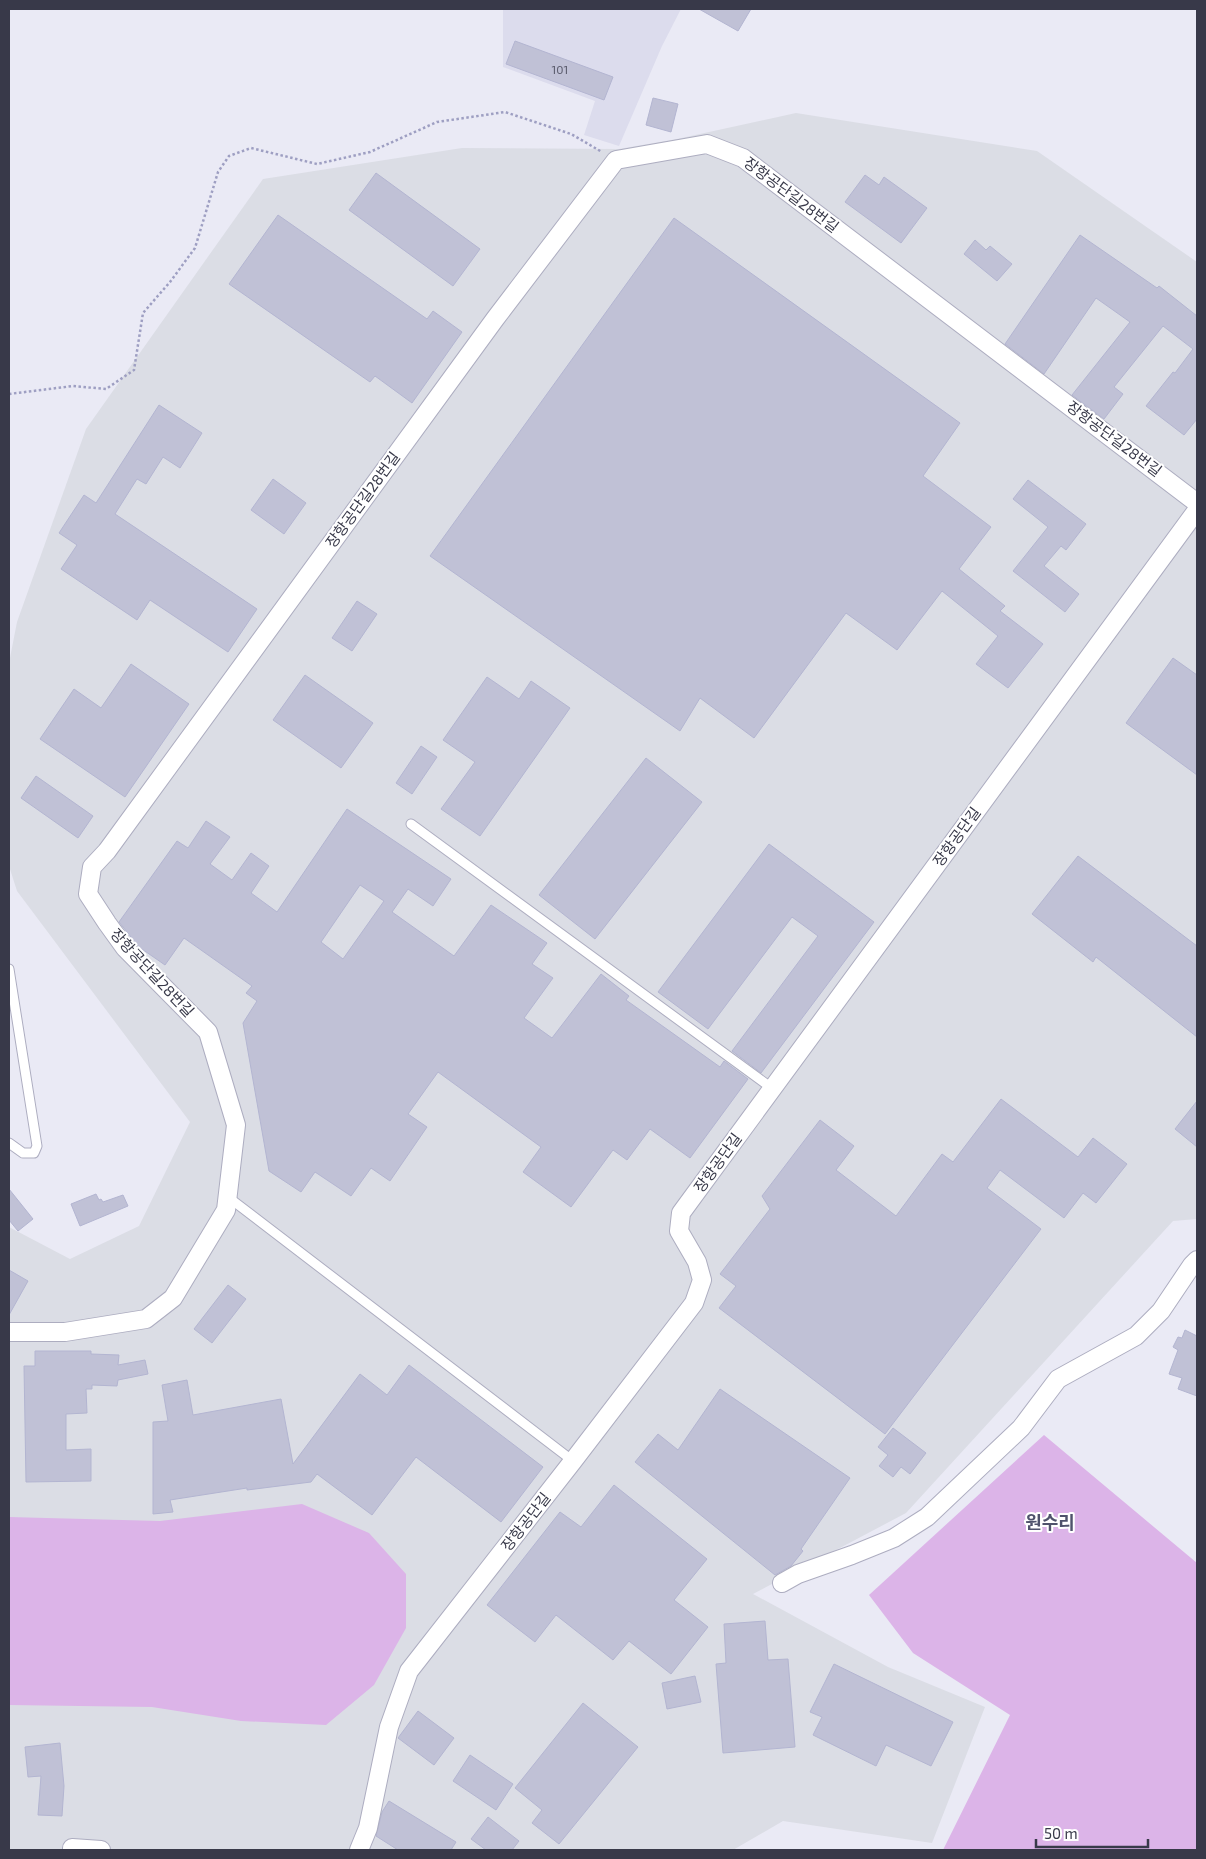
<svg xmlns="http://www.w3.org/2000/svg" width="1206" height="1859" font-family="'Exo 2','Noto Sans KR',sans-serif">
  <rect width="100%" height="100%" fill="#eaeaf5"/>
  <polygon fill="#dcdced" points="503,9 681,9 662,46 619,146 584,135 595,101 503,67"/>
  <polygon fill="#dbdde5" points="796,113 1037,151 1197,262 1197,1219 1173,1221 906,1513 753,1594 888,1667 985,1707 932,1843 783,1821 733,1850 9,1850 9,1227 70,1259 139,1226 190,1122 17,891 9,866 9,663 17,622 86,429 263,179 462,148 619,149 677,139"/>
  <g fill="#dcb4e8">
    <polygon points="1044,1435 1197,1563 1197,1850 943,1850 1010,1715 913,1653 869,1595"/>
    <polygon points="302,1504 369,1533 406,1574 406,1628 374,1685 326,1725 241,1721 152,1707 9,1705 9,1517 160,1521"/>
  </g>
  <g fill="#c0c1d6" stroke="#b3b5d1" fill-rule="evenodd">
    <polygon points="699,9 751,9 738,31"/>
    <polygon points="515,41 613,77 604,100 506,64"/>
    <polygon points="653,98 678,104 671,132 646,125"/>
    <polygon points="376,173 480,249 453,286 349,210"/>
    <polygon points="865,175 879,185 884,177 927,208 901,243 845,202"/>
    <polygon points="278,215 427,319 433,311 462,332 412,403 375,376 370,382 229,284"/>
    <polygon points="674,218 960,423 923,476 991,527 959,569 1005,606 1000,611 1043,644 1008,688 976,664 998,636 942,591 897,650 846,613 754,738 700,698 680,731 430,556"/>
    <polygon points="1080,235 1157,288 1159,286 1197,316 1197,419 1184,435 1146,406 1173,372 1175,373 1193,349 1163,326 1114,387 1123,394 1104,419 1072,395 1130,322 1096,298 1044,374 1005,344"/>
    <polygon points="975,240 986,250 990,246 1012,264 997,281 964,254"/>
    <polygon points="159,405 202,433 180,468 163,457 146,484 137,479 115,514 257,609 228,652 150,600 137,620 61,569 77,545 59,533 84,495 96,503"/>
    <polygon points="273,479 306,503 284,534 251,510"/>
    <polygon points="1028,480 1086,524 1066,550 1061,546 1044,566 1079,594 1065,612 1013,571 1048,527 1013,499"/>
    <polygon points="357,601 377,614 352,651 332,638"/>
    <polygon points="1173,658 1197,675 1197,775 1126,723"/>
    <polygon points="131,664 189,704 125,797 40,739 74,689 101,708"/>
    <polygon points="305,675 373,723 341,768 273,720"/>
    <polygon points="487,677 519,699 531,681 570,708 480,836 441,809 475,762 443,740"/>
    <polygon points="421,746 437,757 412,794 396,783"/>
    <polygon points="646,758 702,802 595,939 539,895"/>
    <polygon points="36,776 93,816 78,838 21,798"/>
    <path d="M347,809L451,879L433,906L408,889L392,912L454,956L491,905L547,943L532,964L553,978L524,1018L552,1038L601,974L629,996L626,1000L720,1067L724,1061L748,1079L690,1158L650,1129L627,1160L613,1150L571,1207L523,1172L541,1147L438,1072L408,1114L427,1127L390,1181L371,1168L351,1196L315,1172L301,1192L269,1171L243,1023L257,1001L246,993L252,986L184,938L165,965L139,947L119,922L177,841L188,848L206,821L230,837L210,864L232,880L251,853L269,866L251,893L277,912ZM360,885L384,901L343,959L321,942Z"/>
    <polygon points="769,844 874,922 761,1073 732,1051 818,936 792,917 708,1029 658,992"/>
    <polygon points="1078,856 1197,946 1197,1037 1096,957 1093,962 1032,914"/>
    <polygon points="1001,1099 1078,1157 1093,1138 1127,1164 1096,1203 1083,1193 1064,1218 1000,1170 987,1188 1041,1229 885,1434 719,1308 736,1286 720,1274 770,1209 762,1196 820,1120 854,1146 836,1170 896,1216 942,1154 953,1162"/>
    <polygon points="1197,1101 1197,1147 1175,1129"/>
    <polygon points="9,1189 33,1219 18,1231 9,1220"/>
    <polygon points="96,1194 99,1200 101,1199 103,1202 123,1195 128,1206 80,1226 71,1204"/>
    <polygon points="9,1270 28,1281 9,1315"/>
    <polygon points="228,1285 246,1299 212,1343 194,1329"/>
    <polygon points="1185,1330 1197,1336 1197,1396 1178,1389 1182,1378 1169,1374 1178,1350 1173,1347 1178,1337 1182,1338"/>
    <polygon points="35,1351 91,1351 91,1354 119,1355 118,1365 145,1360 148,1374 118,1380 117,1386 92,1385 92,1389 86,1389 87,1413 66,1414 66,1450 91,1449 91,1481 26,1482 24,1366 35,1366"/>
    <polygon points="409,1365 543,1467 501,1522 416,1457 372,1515 317,1474 311,1482 247,1490 247,1488 170,1500 173,1512 153,1514 153,1422 168,1421 162,1385 187,1380 193,1415 281,1399 293,1464 360,1374 387,1395"/>
    <polygon points="720,1389 850,1478 801,1549 803,1551 791,1566 775,1575 635,1462 658,1434 678,1450"/>
    <polygon points="893,1428 926,1453 910,1474 901,1467 893,1477 879,1466 888,1455 878,1447"/>
    <polygon points="614,1485 707,1559 674,1600 708,1627 671,1674 629,1641 613,1660 556,1615 535,1642 487,1605 560,1512 581,1527"/>
    <polygon points="765,1621 768,1660 788,1659 795,1747 723,1753 716,1664 726,1663 724,1624"/>
    <polygon points="834,1664 953,1722 931,1766 886,1745 876,1766 813,1735 822,1717 810,1712"/>
    <polygon points="695,1676 701,1702 667,1709 662,1683"/>
    <polygon points="583,1703 638,1747 559,1844 532,1823 542,1810 515,1788"/>
    <polygon points="418,1711 454,1738 434,1765 398,1738"/>
    <polygon points="60,1743 64,1786 62,1816 38,1815 41,1776 28,1777 25,1747"/>
    <polygon points="470,1755 513,1784 496,1810 453,1781"/>
    <polygon points="389,1801 456,1842 451,1850 398,1850 376,1836 382,1812"/>
    <polygon points="488,1817 519,1841 512,1850 486,1850 471,1839"/>
  </g>
  <g fill="none" stroke-linecap="round" stroke-linejoin="round">
    <defs>
      <g id="lane">
        <polyline points="411,824 773,1089"/>
        <polyline points="9,969 37,1146 34,1153 23,1153 9,1143"/>
        <polyline points="228,1197 573,1461"/>
      </g>
      <g id="street">
        <polyline points="9,1332 65,1332 146,1319 173,1298 226,1210 236,1125 208,1032 125,948 107,923 88,894 92,867 107,851 495,319 616,160 707,144 743,158 1197,503"/>
        <polyline points="782,1583 798,1574 852,1555 894,1538 927,1517 1021,1428 1058,1379 1136,1336 1161,1311 1192,1265 1197,1260"/>
        <polyline points="72,1850 72,1848 101,1850"/>
        <polyline points="359,1850 368,1828 389,1727 409,1671 573,1461 694,1303 702,1280 697,1262 679,1231 681,1213 1197,510"/>
      </g>
    </defs>
    <use href="#lane" stroke="#adadc0" stroke-width="11"/>
    <use href="#street" stroke="#adadc0" stroke-width="20"/>
    <polyline stroke="#9e9fc2" stroke-width="2.5" stroke-dasharray="2.5 2.5" stroke-linecap="butt" points="9,394 73,386 106,389 134,370 143,313 170,282 195,248 218,172 229,156 251,148 317,164 370,152 437,122 505,112 571,134 602,152"/>
    <use href="#lane" stroke="#fff" stroke-width="9"/>
    <use href="#street" stroke="#fff" stroke-width="18"/>
  </g>
  <g text-anchor="middle" stroke-width="4" stroke-linejoin="round" paint-order="stroke">
    <g font-size="12" fill="#5a5b6c">
      <text x="560" y="74">101</text>
    </g>
    <g font-size="15" fill="#383949" stroke="#fff">
      <text transform="translate(791 195) rotate(37)" y="5">장항공단길28번길</text>
      <text transform="translate(1114 439) rotate(37)" y="5">장항공단길28번길</text>
      <text transform="translate(363 500) rotate(-54)" y="5">장항공단길28번길</text>
      <text transform="translate(957 837) rotate(-54)" y="5">장항공단길</text>
      <text transform="translate(152 973) rotate(47)" y="5">장항공단길28번길</text>
      <text transform="translate(718 1163) rotate(-54)" y="5">장항공단길</text>
      <text transform="translate(526 1522) rotate(-52)" y="5">장항공단길</text>
    </g>
    <g font-size="18" font-weight="bold" fill="#4f526c" stroke="#fff">
      <text x="1050" y="1529">원수리</text>
    </g>
  </g>
  <rect width="1206" height="1859" fill="none" stroke="#383949" stroke-width="20"/>
  <path d="M1036 1839v8h112v-8" fill="none" stroke="#383949" stroke-width="2.5"/>
  <text x="1044" y="1839" font-size="15" fill="#383949" stroke="#ffffff" stroke-width="4" paint-order="stroke">50 m</text>
</svg>
